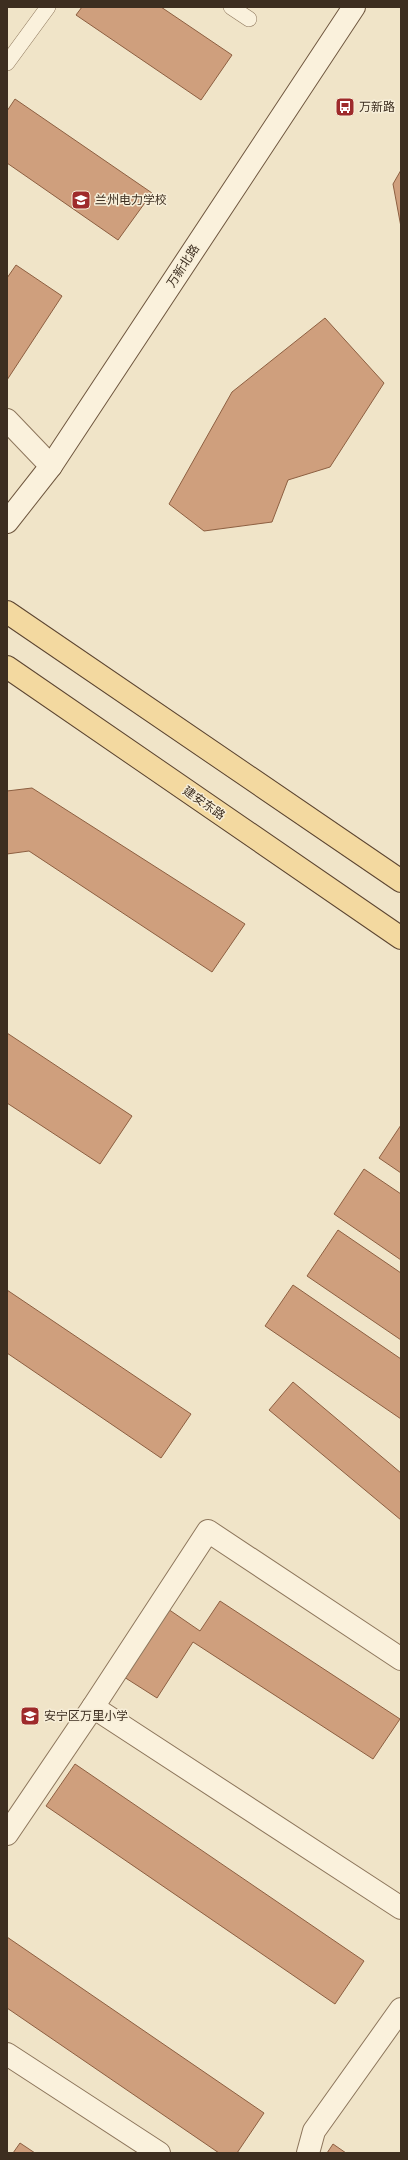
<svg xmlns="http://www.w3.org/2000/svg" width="408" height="2160" font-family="Bitter,'Noto Sans SC',serif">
  <rect width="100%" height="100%" fill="#f0e4c8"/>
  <g fill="#cf9f7d" stroke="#8d5f41">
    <polygon points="82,7 161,7 232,55 201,100 76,15"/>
    <polygon points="15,99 152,193 118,240 7,163 7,111"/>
    <polygon points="401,170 401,227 393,184"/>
    <polygon points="16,265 62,296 7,380 7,278"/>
    <polygon points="325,318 384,383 330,467 288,480 272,522 204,531 169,504 232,392"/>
    <polygon points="32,788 245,924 212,972 29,851 7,854 7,791"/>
    <polygon points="7,1033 132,1116 100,1164 7,1103"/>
    <polygon points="401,1125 401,1173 379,1158"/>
    <polygon points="364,1169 401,1194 401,1260 334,1214"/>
    <polygon points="338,1230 401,1273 401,1340 307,1276"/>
    <polygon points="293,1285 401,1359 401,1419 265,1326"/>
    <polygon points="7,1290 191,1414 161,1458 7,1353"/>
    <polygon points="293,1382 401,1473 401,1520 269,1410"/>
    <polygon points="220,1601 400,1719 373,1759 193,1642 157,1698 124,1677 168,1609 200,1631"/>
    <polygon points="75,1764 364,1961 335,2004 46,1806"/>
    <polygon points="7,1937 264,2113 237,2153 219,2153 7,2008"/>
    <polygon points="20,2143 35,2153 13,2153"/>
    <polygon points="333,2144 346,2153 327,2153"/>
  </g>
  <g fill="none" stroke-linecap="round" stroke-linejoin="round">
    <defs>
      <g id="lane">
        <polyline points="231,7 249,19"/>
        <polyline points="7,63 48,7"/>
      </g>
      <g id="street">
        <polyline points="7,420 51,466"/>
        <polyline points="93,1707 401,1908"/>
        <polyline points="7,1834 93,1707 208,1531 401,1659"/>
        <polyline points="7,2054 159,2153"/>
        <polyline points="308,2153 314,2131 401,2009"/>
      </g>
      <polyline id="secondary" points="7,522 51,466 354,7"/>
      <g id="primary">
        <polyline points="7,612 401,881"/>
        <polyline points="7,667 401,938"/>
      </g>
    </defs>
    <use href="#lane" stroke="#8d765c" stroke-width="16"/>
    <use href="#street" stroke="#8d765c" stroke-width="24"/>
    <use href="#secondary" stroke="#6f573f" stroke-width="24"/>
    <use href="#primary" stroke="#5b4430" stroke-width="24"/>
    <use href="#lane" stroke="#faf1dc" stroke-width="15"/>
    <use href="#street" stroke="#faf1dc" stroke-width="22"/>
    <use href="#secondary" stroke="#faf1dc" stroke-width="22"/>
    <use href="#primary" stroke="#f3d9a0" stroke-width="22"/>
  </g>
  <defs>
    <symbol id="bus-square" viewBox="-11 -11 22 22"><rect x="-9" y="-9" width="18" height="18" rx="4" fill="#9e2a2b" stroke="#f7eed8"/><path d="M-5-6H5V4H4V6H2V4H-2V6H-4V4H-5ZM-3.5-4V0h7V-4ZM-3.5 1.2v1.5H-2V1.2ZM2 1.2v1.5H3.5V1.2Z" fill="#fff"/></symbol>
    <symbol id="university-square" viewBox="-11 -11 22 22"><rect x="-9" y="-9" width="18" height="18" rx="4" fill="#9e2a2b" stroke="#f7eed8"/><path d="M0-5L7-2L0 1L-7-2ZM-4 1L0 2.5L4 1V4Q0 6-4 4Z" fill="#fff"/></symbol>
    <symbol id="school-square" viewBox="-11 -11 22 22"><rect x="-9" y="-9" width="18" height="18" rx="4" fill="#9e2a2b" stroke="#f7eed8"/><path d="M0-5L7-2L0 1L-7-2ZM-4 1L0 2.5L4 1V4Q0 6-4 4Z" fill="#fff"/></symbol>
  </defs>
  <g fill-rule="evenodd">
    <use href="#bus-square" x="334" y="96" width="22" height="22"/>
    <use href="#university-square" x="70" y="189" width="22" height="22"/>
    <use href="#school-square" x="19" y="1705" width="22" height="22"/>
  </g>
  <g text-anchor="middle" stroke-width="3" stroke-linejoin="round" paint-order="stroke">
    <g font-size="12" fill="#3d2e20" stroke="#f7eed8" text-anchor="start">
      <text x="359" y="111">万新路</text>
      <text x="95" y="204">兰州电力学校</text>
      <text x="44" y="1720">安宁区万里小学</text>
    </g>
    <g font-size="12" fill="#3d2e20" stroke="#f7eed8">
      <text transform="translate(183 266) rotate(-57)" y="4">万新北路</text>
      <text transform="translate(204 803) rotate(35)" y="4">建安东路</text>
    </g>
  </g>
  <rect width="408" height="2160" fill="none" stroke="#3d2e20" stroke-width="16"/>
</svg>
